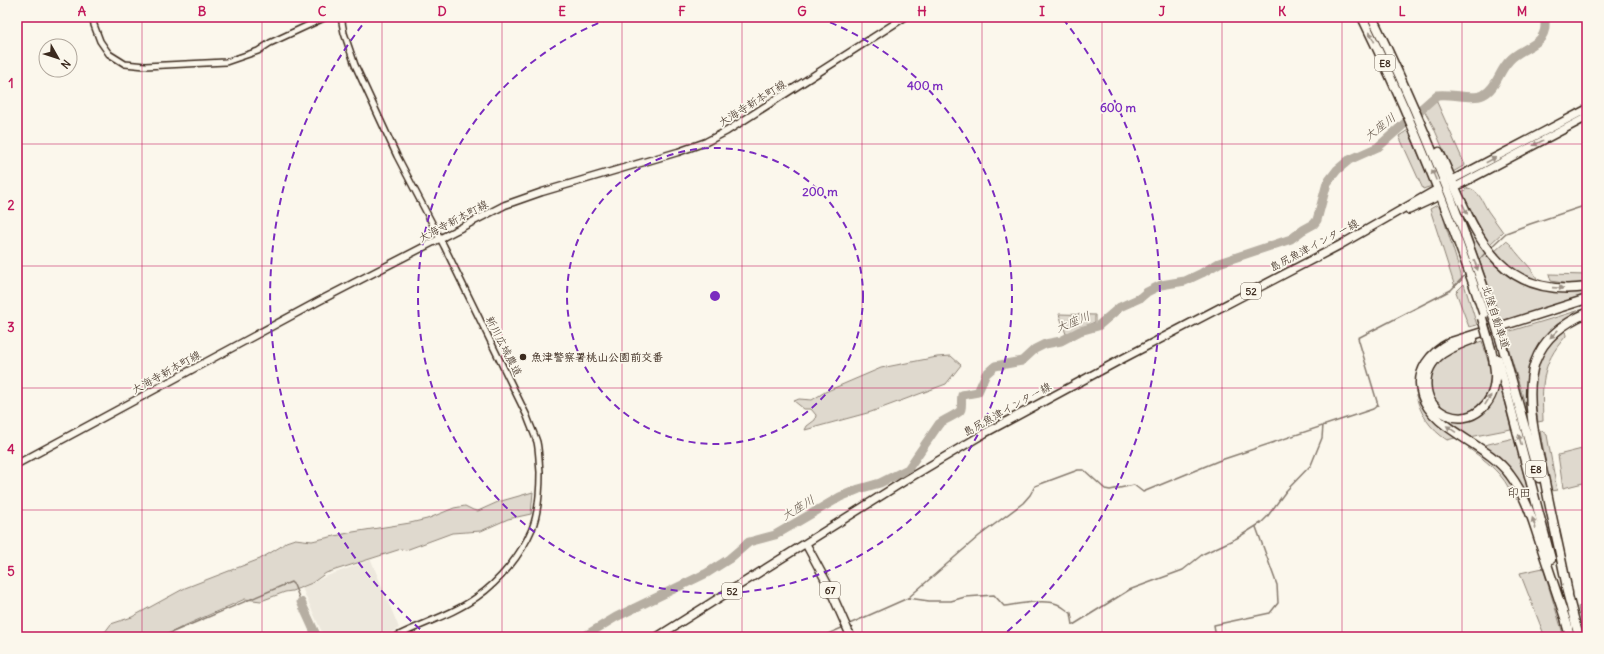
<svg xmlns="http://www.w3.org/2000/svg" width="1604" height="654" font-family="Delius,'Klee One',sans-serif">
  <rect width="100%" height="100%" fill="#fbf7ec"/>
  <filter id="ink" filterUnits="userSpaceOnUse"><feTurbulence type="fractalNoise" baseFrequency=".025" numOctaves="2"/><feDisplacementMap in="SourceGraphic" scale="8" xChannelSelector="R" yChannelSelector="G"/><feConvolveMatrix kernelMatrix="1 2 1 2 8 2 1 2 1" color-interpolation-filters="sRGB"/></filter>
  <g filter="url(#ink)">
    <polygon fill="#ede8dd" points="371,560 399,628 385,637 324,637 302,588 324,577"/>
    <g fill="#dfd9ce" stroke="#8d8276">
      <polygon points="1436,100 1465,165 1453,172 1433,126 1424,110"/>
      <polygon points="1408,130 1432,186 1423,189 1399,136"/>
      <path d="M1468,188C1479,190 1483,203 1488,211C1493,218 1498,225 1503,232L1489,245L1462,192Z"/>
      <polygon points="1439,204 1460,271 1462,280 1455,287 1430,209"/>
      <path d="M1460,206C1469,224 1477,242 1490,257C1513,287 1551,295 1587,290V296L1501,321Z"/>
      <path d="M1506,241C1512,244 1513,249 1517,253C1525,263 1533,269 1538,281C1520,274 1507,266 1494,252Z"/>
      <polygon points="1549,274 1587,275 1587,284 1575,285 1551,281"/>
      <polygon points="1464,284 1477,325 1469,327 1456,292"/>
      <polygon points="1587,308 1587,311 1556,326 1548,333 1539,345 1533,358 1529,418 1504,333"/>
      <polygon points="1059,314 1095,315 1095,322 1066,334"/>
      <path d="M1565,328L1566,336C1540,365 1542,385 1543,421L1538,422C1531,380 1532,358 1565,328Z"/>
      <polygon points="1482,341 1491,371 1490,389 1485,401 1472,412 1458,414 1447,411 1435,400 1429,385 1433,369 1450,352"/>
      <polygon points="951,356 961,365 946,384 871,412 805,430 807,426 815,420 816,415 811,409 804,409 794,401 799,399 812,400 825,392 881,368 937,357"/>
      <path d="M1500,385L1511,429L1470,437L1456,429L1438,415C1447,416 1468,419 1475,417C1489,414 1496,398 1498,386Z"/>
      <path d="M1416,395C1425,416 1438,425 1455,438L1447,440C1430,429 1420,414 1416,395Z"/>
      <polygon points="1540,431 1542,431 1547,435 1557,490 1551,491"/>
      <path d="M1514,438L1532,506C1517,479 1508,465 1484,445Z"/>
      <path d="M1473,447C1494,461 1509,477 1520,499L1517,500C1511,495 1508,485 1503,479C1493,466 1481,457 1468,448Z"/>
      <polygon points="1582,449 1587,472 1587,482 1563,488 1558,455"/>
      <polygon points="533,492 531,514 508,519 481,531 452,533 406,550 401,549 326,573 312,583 292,591 285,592 261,601 245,599 184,626 163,637 85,637 89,632 100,633 105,632 111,624 132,617 185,588 260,559 280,547 286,542 295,539 312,541 353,532 410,523 427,519 454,508 465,506 473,510 478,511 498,502"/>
      <polygon points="1543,568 1564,637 1545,637 1520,573"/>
      <polygon points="1587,604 1587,637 1586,637 1578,607"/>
    </g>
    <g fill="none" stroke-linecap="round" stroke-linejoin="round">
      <g stroke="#85796d" stroke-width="1.5">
        <polyline points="1491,247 1506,233 1530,224 1587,205"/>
        <polyline points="1477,262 1487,251"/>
        <path d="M908,598L929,601H951L965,597L994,595L1004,606C1019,604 1044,599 1057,604C1062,606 1066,610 1071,613L1073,625L1129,590L1183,570L1203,554L1237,538L1261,523L1267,517L1286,491L1311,465L1322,438L1323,425"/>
        <polyline points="847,625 908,598 979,536 1023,503 1030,495 1035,486 1078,470 1084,470 1105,489 1110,490 1134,485 1143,492 1218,461 1373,409 1378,405 1358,338 1451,290 1467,273"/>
        <polyline points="161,637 291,582 294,585 301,602"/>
        <polyline points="821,637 844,627"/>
        <polyline points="1216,637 1214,625 1270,613 1278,603 1277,585 1256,527"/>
      </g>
      <g stroke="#b6aea2" stroke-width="9">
        <polyline points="301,602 317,637"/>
        <path d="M583,637L616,617L707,573L729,559L749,542L775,535L840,497L859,489L880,483L908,469L939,424C944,419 960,414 961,409C962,405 961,400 962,395L978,392L986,374L995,366L1022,361L1035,349L1045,344L1061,341L1080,331L1098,326L1120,307L1140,298L1147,292L1161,285L1185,281L1202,273L1219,263L1291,239L1303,230L1314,224L1317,220L1327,183L1337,170L1349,160L1378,147L1437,95C1451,93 1472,100 1483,95C1496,89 1499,71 1509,61C1517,51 1534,47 1541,38C1546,31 1545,25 1545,17"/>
      </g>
      <defs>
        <g id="tertiary">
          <polyline points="93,17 94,25 100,41 109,54 125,64 145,66 226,62 258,51 270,43 326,17"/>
          <path d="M341,17L344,33L355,65L397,156L444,246L527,416C530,425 534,433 537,442C539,451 539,462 540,472C540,491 539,511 532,529C521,555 500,581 477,597C452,615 422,623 395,637"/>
        </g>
        <polyline id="secondary" points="17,464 317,302 505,205 542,192 678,152 706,142 727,131 905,17"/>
        <g id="primary">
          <polyline points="1456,178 1587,109"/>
          <polyline points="1459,185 1587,117"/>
          <polyline points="1409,210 1437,197"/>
          <polyline points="806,544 828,585 851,637"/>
          <polyline points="657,637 906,480 985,433 1122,359 1340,245 1434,191"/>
        </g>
        <g id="motorway">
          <path d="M1362,17C1410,115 1450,214 1485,318"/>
          <path d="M1372,17C1419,114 1459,213 1493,315"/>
          <path d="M1439,152C1473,223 1490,300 1587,287"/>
          <path d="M1473,339C1461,344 1448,348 1438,357C1420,374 1423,405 1447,415C1472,425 1494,404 1495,379C1496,369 1493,359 1491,349"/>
          <polyline points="1502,345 1539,478"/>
          <polyline points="1498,359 1551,559"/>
          <polyline points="1566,588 1579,637"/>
          <path d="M1568,593C1561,556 1552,519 1545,482C1537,447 1523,397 1535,362C1544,337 1564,323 1587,313"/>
          <polyline points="1566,622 1570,637"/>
          <path d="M1568,627C1559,600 1550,573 1541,546C1533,521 1526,496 1510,475C1486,442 1433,431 1422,395C1414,371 1431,352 1451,342L1587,299"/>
        </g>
      </defs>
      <use href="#tertiary" stroke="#3b2a1e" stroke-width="8"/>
      <use href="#secondary" stroke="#3b2a1e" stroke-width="9"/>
      <use href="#primary" stroke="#3b2a1e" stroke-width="10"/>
      <use href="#motorway" stroke="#3b2a1e" stroke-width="11"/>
      <use href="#tertiary" stroke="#fbf7ec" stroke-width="5"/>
      <use href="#secondary" stroke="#fbf7ec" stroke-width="6"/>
      <use href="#primary" stroke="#fbf7ec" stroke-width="7"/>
      <use href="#motorway" stroke="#fbf7ec" stroke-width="8"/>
      <defs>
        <g id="motorway-bridge">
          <polyline points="1493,315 1502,345"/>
          <polyline points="1482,318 1491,349"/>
        </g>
      </defs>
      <use href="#motorway-bridge" stroke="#3b2a1e" stroke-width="11" stroke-linecap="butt"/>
      <use href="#motorway-bridge" stroke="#fbf7ec" stroke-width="8"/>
    </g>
    <defs><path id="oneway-solid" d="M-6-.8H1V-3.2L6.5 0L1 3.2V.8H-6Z"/></defs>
    <g fill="#9b9085">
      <use href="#oneway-solid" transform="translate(1372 37) rotate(-116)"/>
      <use href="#oneway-solid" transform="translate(1538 143) rotate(152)"/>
      <use href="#oneway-solid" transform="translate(1491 160) rotate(-28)"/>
      <use href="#oneway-solid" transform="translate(1434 175) rotate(-112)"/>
      <use href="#oneway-solid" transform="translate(1465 209) rotate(65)"/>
      <use href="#oneway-solid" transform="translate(1476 265) rotate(71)"/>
      <use href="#oneway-solid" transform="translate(1558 288) rotate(4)"/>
      <use href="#oneway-solid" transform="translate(1554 334) rotate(136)"/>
      <use href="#oneway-solid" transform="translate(1488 400) rotate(-58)"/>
      <use href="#oneway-solid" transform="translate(1451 429) rotate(-146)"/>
      <use href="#oneway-solid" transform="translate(1520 440) rotate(-105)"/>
      <use href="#oneway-solid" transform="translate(1534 523) rotate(-109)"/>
    </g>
  </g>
  <path fill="none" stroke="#c2185b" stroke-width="1" stroke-opacity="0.55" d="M142,17V637M262,17V637M382,17V637M502,17V637M622,17V637M742,17V637M862,17V637M982,17V637M1102,17V637M1222,17V637M1342,17V637M1462,17V637M17,144H1587M17,266H1587M17,388H1587M17,510H1587"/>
  <g fill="none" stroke="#7b2cbf" stroke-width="2" stroke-dasharray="7 5">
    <circle cx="715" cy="296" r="148"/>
    <path d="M819 18A297 297 0 1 1 611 18"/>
    <path d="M429 637A445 445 0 0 1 367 19M1063 19A445 445 0 0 1 1001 637"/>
  </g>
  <circle fill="#3b2a1e" stroke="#fbf7ec" stroke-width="1.5" cx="523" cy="357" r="4"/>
  <g text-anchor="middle" stroke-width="3.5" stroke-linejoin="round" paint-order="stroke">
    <g fill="#fbf7ec" stroke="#75685c" stroke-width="1">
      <rect x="1375" y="55" width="20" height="16" rx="3"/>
      <rect x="1241" y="283" width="20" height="16" rx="3"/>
      <rect x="1526" y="461" width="20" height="16" rx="3"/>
      <rect x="820" y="582" width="20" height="16" rx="3"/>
      <rect x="722" y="583" width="20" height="16" rx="3"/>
    </g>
    <g font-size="10" font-weight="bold" fill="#3b2a1e">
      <text x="1385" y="67">E8</text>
      <text x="1251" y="295">52</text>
      <text x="1536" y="473">E8</text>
      <text x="830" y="594">67</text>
      <text x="732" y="595">52</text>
    </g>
    <g font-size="11" fill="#3b2a1e" stroke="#fbf7ec">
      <text transform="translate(752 103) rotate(-32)" y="4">大海寺新本町線</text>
      <text transform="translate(453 221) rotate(-28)" y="4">大海寺新本町線</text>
      <text transform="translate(1314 245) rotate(-28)" y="4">島尻魚津インター線</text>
      <text transform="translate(1496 317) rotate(72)" y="4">北陸自動車道</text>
      <text transform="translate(504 346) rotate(63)" y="4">新川広域農道</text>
      <text transform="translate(166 372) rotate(-29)" y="4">大海寺新本町線</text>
      <text transform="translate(1007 409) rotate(-29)" y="4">島尻魚津インター線</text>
    </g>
    <g font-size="11" font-weight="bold" fill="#3b2a1e" stroke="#fbf7ec" text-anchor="start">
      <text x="531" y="361">魚津警察署桃山公園前交番</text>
    </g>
    <g font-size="12" font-style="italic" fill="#605246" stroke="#fbf7ec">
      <text transform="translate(1380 127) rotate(-38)" y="4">大座川</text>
      <text transform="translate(1073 322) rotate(-22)" y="4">大座川</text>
      <text transform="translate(798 508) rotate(-31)" y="4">大座川</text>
    </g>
    <g font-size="12" fill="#3b2a1e" stroke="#fbf7ec">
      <text x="1519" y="497">印田</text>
    </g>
  </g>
  <circle cx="715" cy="296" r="6" fill="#7b2cbf" stroke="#fbf7ec" stroke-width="2"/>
  <g font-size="12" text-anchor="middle" font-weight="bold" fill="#7b2cbf" stroke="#fbf7ec" stroke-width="3.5" stroke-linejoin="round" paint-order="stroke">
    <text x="925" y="90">400 m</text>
    <text x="1118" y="112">600 m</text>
    <text x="820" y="196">200 m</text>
  </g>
  <rect width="1604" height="654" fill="none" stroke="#fbf7ec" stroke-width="44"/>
  <g transform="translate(58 58) rotate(129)"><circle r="19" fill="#fbf7ec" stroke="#aea59a"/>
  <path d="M0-3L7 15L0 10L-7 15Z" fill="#3b2a1e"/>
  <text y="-6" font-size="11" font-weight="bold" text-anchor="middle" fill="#3b2a1e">N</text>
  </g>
  <rect x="22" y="22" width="1560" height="610" fill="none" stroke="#c2185b" stroke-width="1.5"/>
  <g font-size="13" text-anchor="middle" font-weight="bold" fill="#c2185b">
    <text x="82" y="16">A</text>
    <text x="202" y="16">B</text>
    <text x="322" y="16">C</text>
    <text x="442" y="16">D</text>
    <text x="562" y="16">E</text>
    <text x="682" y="16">F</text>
    <text x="802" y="16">G</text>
    <text x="922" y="16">H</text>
    <text x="1042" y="16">I</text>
    <text x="1162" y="16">J</text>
    <text x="1282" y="16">K</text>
    <text x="1402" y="16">L</text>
    <text x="1522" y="16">M</text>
    <text x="11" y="88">1</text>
    <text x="11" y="210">2</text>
    <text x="11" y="332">3</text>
    <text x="11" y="454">4</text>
    <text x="11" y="576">5</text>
  </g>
</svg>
